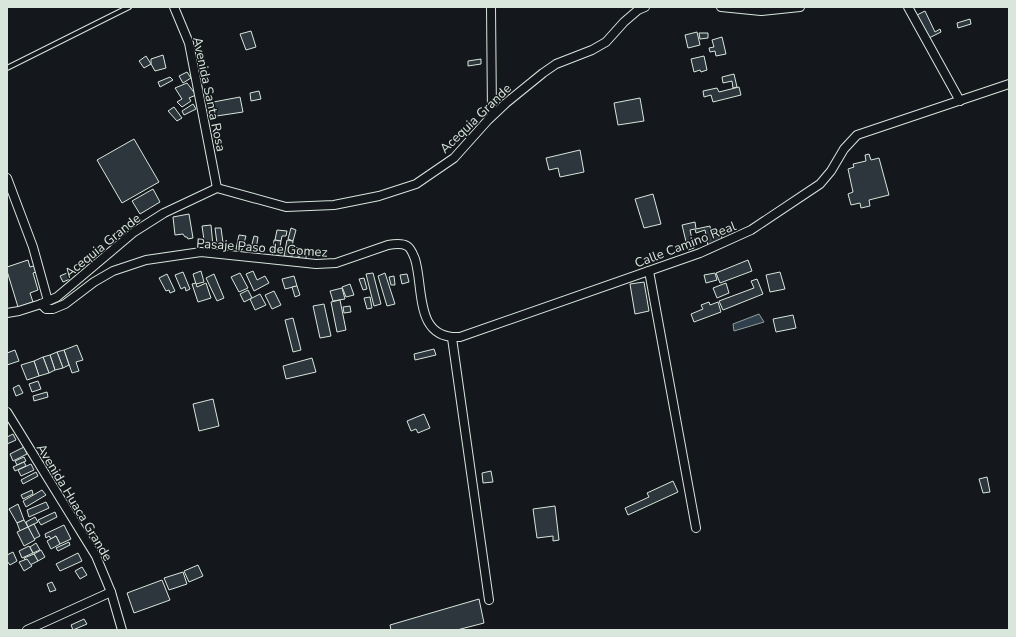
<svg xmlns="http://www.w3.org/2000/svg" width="1016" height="637" font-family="'Nunito Sans',sans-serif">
  <rect width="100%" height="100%" fill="#14181c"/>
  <polygon fill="#2f3f4d" stroke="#939e99" points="759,314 764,322 734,331 733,324"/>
  <g fill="#2c363c" stroke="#d8e6dc">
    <polygon points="925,11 935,32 940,29 941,32 929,38 917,15"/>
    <polygon points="970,19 971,24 958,28 957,23"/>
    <polygon points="251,31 256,47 246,50 240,34"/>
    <polygon points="697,32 700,45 688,48 685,35"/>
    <polygon points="699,33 708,33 708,38 700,39"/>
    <polygon points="722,37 726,54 716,56 715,51 710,52 709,48 714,47 712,40"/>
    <polygon points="163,55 166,68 155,71 151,64 151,59"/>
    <polygon points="146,56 151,64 144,68 139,61"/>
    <polygon points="704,56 707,70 701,72 700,70 694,72 691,59"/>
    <polygon points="481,59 481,64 468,66 468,61"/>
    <polygon points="187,72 191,78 183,83 179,76"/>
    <polygon points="734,74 737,87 733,88 732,81 723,83 722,77"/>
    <polygon points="170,77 173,80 160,87 158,82"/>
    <polygon points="187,83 196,95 189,98 191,101 182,107 177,102 182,99 175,88"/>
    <polygon points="739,87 741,95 713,102 711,95 704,97 703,91 717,88 719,92"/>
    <polygon points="259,91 261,99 251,101 250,93"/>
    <polygon points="240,97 243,112 210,117 208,103"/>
    <polygon points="640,98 644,121 618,125 614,103"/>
    <polygon points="193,104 196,109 184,115 182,111"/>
    <polygon points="174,107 182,118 177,121 168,111"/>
    <polygon points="134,139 159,182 122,203 97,160"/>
    <polygon points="580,150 584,172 560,177 558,168 549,170 546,158"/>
    <polygon points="869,154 871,160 879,158 889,195 869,200 870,206 861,208 860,203 851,205 848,194 853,192 848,169 854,167 853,164 866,161 865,155"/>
    <polygon points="153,189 160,202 140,214 132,201"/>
    <polygon points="653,194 661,224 644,228 635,199"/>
    <polygon points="189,214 193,238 188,239 187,237 185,237 183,234 175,235 173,217"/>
    <polygon points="695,222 696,229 710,226 711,232 720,230 723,242 708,246 705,230 696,233 695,229 690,230 694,248 688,250 682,225"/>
    <polygon points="211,225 213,246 205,247 202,226"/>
    <polygon points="215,228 221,228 224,250 218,251"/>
    <polygon points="291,228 296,230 293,241 288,239"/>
    <polygon points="277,230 287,231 286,236 282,236 281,241 275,240"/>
    <polygon points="239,235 246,236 242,250 236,249"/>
    <polygon points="254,236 258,237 256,249 251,248"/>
    <polygon points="274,240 281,241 278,260 272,259"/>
    <polygon points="287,240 293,241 291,257 284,256"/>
    <polygon points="293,247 299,248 298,259 292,259"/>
    <polygon points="300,250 306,250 306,260 299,259"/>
    <polygon points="28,260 30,267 37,265 39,271 33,273 38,290 30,293 33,302 18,307 7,271 7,267"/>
    <polygon points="748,260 752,271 720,283 716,273"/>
    <polygon points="201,271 204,282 196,284 193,274"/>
    <polygon points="253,271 257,280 265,276 269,283 254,291 246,274"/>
    <polygon points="183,272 190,289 186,291 185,287 181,289 175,275"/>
    <polygon points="780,272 785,289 770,292 766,275"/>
    <polygon points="67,273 70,279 63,282 60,276"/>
    <polygon points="240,273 248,288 239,292 231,277"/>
    <polygon points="373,273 381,304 374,306 366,274"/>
    <polygon points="385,273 395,304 387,306 378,276"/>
    <polygon points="715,273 717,280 706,283 704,275"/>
    <polygon points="167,274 175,291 170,293 169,290 166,291 159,278"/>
    <polygon points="214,274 224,298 217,301 206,278"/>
    <polygon points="407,274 409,282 402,284 400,275"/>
    <polygon points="294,276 297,286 285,289 282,279"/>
    <polygon points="394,276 395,285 391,285 389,277"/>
    <polygon points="364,278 367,289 363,290 359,279"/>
    <polygon points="757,279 763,294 723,310 719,301 754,288 751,281"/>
    <polygon points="644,282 649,311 635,314 630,284"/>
    <polygon points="196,283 197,287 206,283 211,298 198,302 192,284"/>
    <polygon points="726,283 729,293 717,298 713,288"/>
    <polygon points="350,284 354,295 346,297 342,287"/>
    <polygon points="297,286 300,295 295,297 292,287"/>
    <polygon points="342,288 345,299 333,301 330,291"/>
    <polygon points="248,290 252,298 244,302 240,294"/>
    <polygon points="274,291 281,305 272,309 265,295"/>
    <polygon points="260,294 266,305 255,310 250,299"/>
    <polygon points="370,297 372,308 367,309 364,298"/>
    <polygon points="340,300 346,330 337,332 331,302"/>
    <polygon points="709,302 710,305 718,302 721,312 694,322 691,314 703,309 701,305"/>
    <polygon points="324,304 331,336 320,338 313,306"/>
    <polygon points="350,306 351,312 344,313 343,307"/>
    <polygon points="793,315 796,328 776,332 773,319"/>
    <polygon points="293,318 301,350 293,352 285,320"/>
    <polygon points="77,345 83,360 76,362 79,371 72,373 64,350"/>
    <polygon points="434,349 436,355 415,360 414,354"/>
    <polygon points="15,350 19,361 7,365 7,353"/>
    <polygon points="64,350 69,365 63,368 57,352"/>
    <polygon points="57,352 63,368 55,370 50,355"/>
    <polygon points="50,355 55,370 49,373 43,357"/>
    <polygon points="43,357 49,373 39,376 34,361"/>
    <polygon points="312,358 316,372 286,379 283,366"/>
    <polygon points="34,361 39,376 27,380 21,365"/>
    <polygon points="38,381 41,389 32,392 29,384"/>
    <polygon points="19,385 23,393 16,396 13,388"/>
    <polygon points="47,392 48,397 34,401 33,396"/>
    <polygon points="213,399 219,426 199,431 193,404"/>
    <polygon points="424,414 430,428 418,433 416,429 411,431 407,421"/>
    <polygon points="13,434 16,440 7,444 7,437"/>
    <polygon points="24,447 27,454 13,461 10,454"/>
    <polygon points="24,457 26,461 17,465 15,461"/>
    <polygon points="24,462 26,466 15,471 13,467"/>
    <polygon points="31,464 34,470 21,476 18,470"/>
    <polygon points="491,471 493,482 483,483 482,473"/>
    <polygon points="36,472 38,476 23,484 21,480"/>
    <polygon points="987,477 990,492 983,493 979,479"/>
    <polygon points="673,481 678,492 628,515 625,508 649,497 647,493"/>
    <polygon points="32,490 33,494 23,499 21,495"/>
    <polygon points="42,490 46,495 26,507 23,501"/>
    <polygon points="46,502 49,508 29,517 27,510"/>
    <polygon points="18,504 24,520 17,523 9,509"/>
    <polygon points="555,506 559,540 553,541 553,536 537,538 533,509"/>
    <polygon points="55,512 57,517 41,525 38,520"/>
    <polygon points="35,517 38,522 28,527 26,522"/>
    <polygon points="24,520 28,527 20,531 17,523"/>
    <polygon points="34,524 40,536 34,539 28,527"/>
    <polygon points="64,525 71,539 60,544 56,536 51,539 49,536 46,538 45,534"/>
    <polygon points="28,527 35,540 24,546 17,532"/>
    <polygon points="56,536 60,544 51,549 47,541"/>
    <polygon points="69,542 70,545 58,551 56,548"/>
    <polygon points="36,543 40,550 33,553 30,547"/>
    <polygon points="29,546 33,553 22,558 19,551"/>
    <polygon points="41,550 45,557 38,561 34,554"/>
    <polygon points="13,552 17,561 10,565 7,561 7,555"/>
    <polygon points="78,553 82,561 60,571 56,564"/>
    <polygon points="34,554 38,561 28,566 24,558"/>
    <polygon points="27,559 32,566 24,571 19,562"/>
    <polygon points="198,565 203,576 189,582 184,571"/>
    <polygon points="82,567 87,575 80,579 75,571"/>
    <polygon points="183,572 187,584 169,590 164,578"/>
    <polygon points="162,580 170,600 134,613 127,593"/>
    <polygon points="52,582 56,590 50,592 47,584"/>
    <polygon points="479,599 484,623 457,630 391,630 390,625"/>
    <polygon points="84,619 87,624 73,630 71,625"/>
  </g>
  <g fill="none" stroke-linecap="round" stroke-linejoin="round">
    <defs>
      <polyline id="lane" points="7,68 129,7"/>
      <g id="street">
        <polyline points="174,7 189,43 217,188"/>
        <polyline points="491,7 492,115"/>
        <polyline points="721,7 761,11 800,7"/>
        <polyline points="908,7 960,101"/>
        <polyline points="7,178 33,247 48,301"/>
        <polyline points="649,271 696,528"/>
        <path d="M41,304L46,309H53L65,304L94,282L113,271L146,260L201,252L316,264L336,263L388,245C394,244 402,243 407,246C411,248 413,254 415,259C424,288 414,340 460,337L700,253L751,230L820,184L831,171L844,149L857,135L1009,84"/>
        <polyline points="7,313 19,311 41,304 57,297 134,232 164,213 217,188 286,207 334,205 379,196 416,184 454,158 488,120 506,103 543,73 556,64 592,50 606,42 624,22 638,10 645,7"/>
        <polyline points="452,338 489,600"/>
        <polyline points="7,412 96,556 111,592 122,630"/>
        <polyline points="27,630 111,592"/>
      </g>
    </defs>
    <use href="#lane" stroke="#d8e6dc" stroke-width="6"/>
    <use href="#street" stroke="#d8e6dc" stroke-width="10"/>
    <use href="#lane" stroke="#14181c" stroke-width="4"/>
    <use href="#street" stroke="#14181c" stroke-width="8"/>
  </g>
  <g text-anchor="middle" stroke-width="3" stroke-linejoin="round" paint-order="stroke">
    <g font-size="13" fill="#d8e6dc" stroke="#14181c">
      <text transform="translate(210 94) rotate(78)" y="5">Avenida Santa Rosa</text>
      <text transform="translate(475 118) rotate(-44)" y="5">Acequia Grande</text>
      <text transform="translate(685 244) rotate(-21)" y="5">Calle Camino Real</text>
      <text transform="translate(102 245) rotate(-39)" y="5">Acequia Grande</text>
      <text transform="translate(262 247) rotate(4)" y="5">Pasaje Paso de Gomez</text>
      <text transform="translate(75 502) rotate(59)" y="5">Avenida Huaca Grande</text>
    </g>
  </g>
  <rect width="1016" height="637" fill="none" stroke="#d8e6dc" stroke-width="16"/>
</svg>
